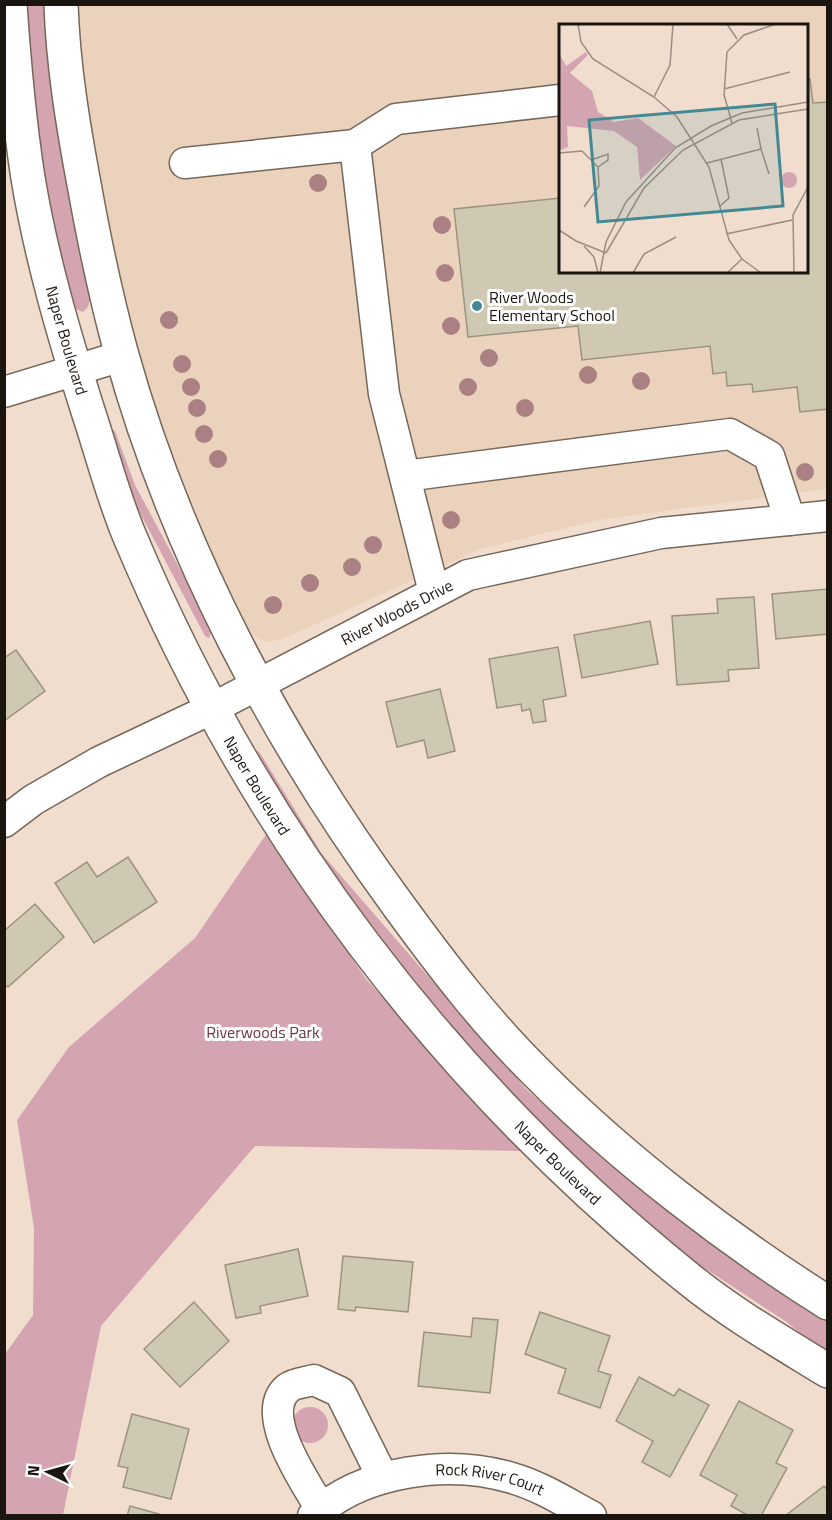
<svg xmlns="http://www.w3.org/2000/svg" width="832" height="1520" font-family="'Titillium Web',sans-serif">
  <rect width="100%" height="100%" fill="#f0ddce"/>
  <path fill="#ead2bd" fill-rule="evenodd" d="M76,5H827V489L599,520L481,549L283,639L266,642L250,634L231,601L184,494L134,341L104,216L83,89ZM560,26H806V272H560Z"/>
  <g fill="#d4a5b0">
    <polygon points="23,5 43,5 56,125 91,297 88,307 83,312 71,307 43,176"/>
    <polygon points="108,429 115,431 135,485 188,584 211,633 209,638 205,636 130,494"/>
    <polygon points="252,749 255,749 260,753 322,854 526,1089 595,1151 694,1231 827,1318 827,1355 785,1321 683,1254 609,1192 462,1045 328,875"/>
    <polygon points="267,833 366,979 520,1151 255,1146 101,1326 63,1515 5,1516 5,1354 33,1315 34,1228 17,1120 69,1047 195,938"/>
    <circle cx="310" cy="1425" r="18"/>
  </g>
  <g fill="#cfc8b3" stroke="#9a9380" stroke-width="1.5">
    <polygon points="810,79 813,103 828,102 828,409 800,412 797,387 753,392 752,384 727,386 726,372 713,374 710,346 582,360 578,326 468,337 454,209 560,198 560,272 806,272 806,80"/>
    <polygon points="828,589 828,634 776,639 772,594"/>
    <polygon points="754,597 759,668 728,670 729,681 677,685 672,616 718,613 717,599"/>
    <polygon points="650,621 658,664 582,678 574,635"/>
    <polygon points="558,647 566,696 543,700 546,721 533,723 530,709 522,711 521,704 497,708 489,659"/>
    <polygon points="16,650 45,691 4,721 4,658"/>
    <polygon points="440,689 455,751 428,758 424,740 397,747 386,702"/>
    <polygon points="128,857 157,902 94,943 55,883 87,862 97,877"/>
    <polygon points="35,904 64,937 8,987 4,984 4,931"/>
    <polygon points="298,1249 308,1296 260,1306 261,1313 236,1318 225,1265"/>
    <polygon points="343,1256 413,1262 408,1312 356,1307 355,1311 338,1309"/>
    <polygon points="194,1302 229,1341 180,1387 144,1349"/>
    <polygon points="540,1312 610,1336 598,1371 611,1375 600,1408 558,1393 566,1369 525,1354"/>
    <polygon points="473,1318 498,1320 490,1393 418,1386 424,1332 471,1337"/>
    <polygon points="639,1377 674,1396 679,1389 709,1405 670,1477 642,1462 653,1441 616,1421"/>
    <polygon points="739,1401 793,1430 776,1463 787,1468 761,1516 749,1516 731,1506 737,1495 700,1475"/>
    <polygon points="132,1414 189,1429 171,1499 123,1487 128,1468 118,1466"/>
    <polygon points="824,1486 828,1491 828,1516 785,1516"/>
    <polygon points="130,1506 166,1516 127,1516"/>
  </g>
  <g fill="none" stroke-linecap="round" stroke-linejoin="round">
    <defs>
      <g id="minor">
        <polyline points="355,145 396,119 560,100"/>
        <polyline points="185,163 355,145 384,394 434,592"/>
        <polyline points="4,392 122,356"/>
        <polyline points="405,476 730,434 769,456 790,520"/>
        <path id="s1" d="M4,822L33,800L99,762L211,709L468,575L661,533L828,516"/>
        <path d="M321,1509C306,1483 257,1414 288,1388C294,1383 307,1382 314,1380L340,1392L383,1478"/>
        <path id="s2" d="M313,1516C363,1470 449,1459 512,1478C540,1486 565,1502 591,1516"/>
      </g>
      <g id="major">
        <path id="s3" d="M10,4C14,63 19,120 28,178C41,257 64,335 88,411C102,453 113,497 130,537C253,830 442,1080 689,1279C732,1314 781,1342 828,1371"/>
        <path d="M61,4C63,65 73,125 84,184C94,240 106,297 121,352C176,551 277,740 398,905C441,964 486,1023 538,1074C621,1158 728,1240 828,1303"/>
      </g>
    </defs>
    <use href="#minor" stroke="#776759" stroke-width="33"/>
    <use href="#major" stroke="#776759" stroke-width="36"/>
    <use href="#minor" stroke="#fff" stroke-width="30"/>
    <use href="#major" stroke="#fff" stroke-width="33"/>
  </g>
  <g fill="#aa8083">
    <circle cx="318" cy="183" r="9"/>
    <circle cx="442" cy="225" r="9"/>
    <circle cx="445" cy="273" r="9"/>
    <circle cx="169" cy="320" r="9"/>
    <circle cx="451" cy="326" r="9"/>
    <circle cx="489" cy="358" r="9"/>
    <circle cx="182" cy="364" r="9"/>
    <circle cx="588" cy="375" r="9"/>
    <circle cx="641" cy="381" r="9"/>
    <circle cx="191" cy="387" r="9"/>
    <circle cx="468" cy="387" r="9"/>
    <circle cx="197" cy="408" r="9"/>
    <circle cx="525" cy="408" r="9"/>
    <circle cx="204" cy="434" r="9"/>
    <circle cx="218" cy="459" r="9"/>
    <circle cx="805" cy="472" r="9"/>
    <circle cx="451" cy="520" r="9"/>
    <circle cx="373" cy="545" r="9"/>
    <circle cx="352" cy="567" r="9"/>
    <circle cx="310" cy="583" r="9"/>
    <circle cx="273" cy="605" r="9"/>
  </g>
  <circle fill="#438994" stroke="#fff" stroke-width="2" cx="477" cy="306" r="6"/>
  <g text-anchor="middle" stroke-width="6" stroke-linejoin="round" paint-order="stroke">
    <g font-size="16" fill="#1b1510" stroke="#fff" text-anchor="start">
      <text x="489" y="303">River Woods<tspan x="489" dy="18">Elementary School</tspan></text>
    </g>
    <g font-size="16" fill="#1b1510" stroke="#fff">
      <text dy="6" stroke="none"><textPath href="#s3" startOffset="342">Naper Boulevard</textPath></text>
      <text dy="6" stroke="none"><textPath href="#s1" startOffset="446">River Woods Drive</textPath></text>
      <text dy="6" stroke="none"><textPath href="#s3" startOffset="828">Naper Boulevard</textPath></text>
      <text dy="6" stroke="none"><textPath href="#s3" startOffset="1312">Naper Boulevard</textPath></text>
      <text dy="6" stroke="none"><textPath href="#s2" startOffset="189">Rock River Court</textPath></text>
    </g>
    <g font-size="16" fill="#703446" stroke="#fff">
      <text x="263" y="1038">Riverwoods Park</text>
    </g>
  </g>
  <g transform="translate(559 24)">
    <rect width="249" height="249" fill="#f0ddce"/>
    <path d="M27,28L29,31L11,49L33,67L39,88L55,98L79,94L117,122L81,156L78,123L55,107L8,102L9,123L0,127V29L7,42ZM222 156a8 8 0 1 1 16 0a8 8 0 1 1-16 0Z" fill="#d4a5b0"/>
    <path fill="none" stroke="#9b8d82" stroke-width="1.5" d="M19,0L22,18L34,35L95,73L118,93L150,143L170,216L183,235L202,249M168,0L178,15M165,65L231,48M95,73L111,41L114,0M173,99L165,71L168,28L185,11L217,0M202,125L210,150M0,129L23,127L39,143L40,162L25,183M35,135L49,130V136L39,143M148,139L202,125L198,104M161,182L170,174L162,135M0,206L17,217L47,229M167,210L233,196M25,222L35,233L39,249M47,229L85,164L124,126L180,96L249,85M41,249L47,218L67,178L116,124L152,102L183,89L249,78M74,249L85,230L117,213M168,249L183,235M235,249L234,191L249,163"/>
    <path fill="#438994" fill-opacity="0.15" stroke="#438994" stroke-width="3" d="M216,80L224,182L39,198L30,96Z"/>
    <rect width="249" height="249" fill="none" stroke="#1b1510" stroke-width="3"/>
  </g>
  <rect width="832" height="1520" fill="none" stroke="#1b1510" stroke-width="12"/>
  <g transform="translate(48 1472) rotate(275)" stroke="#ffffff" stroke-width="4.5" paint-order="stroke">
  <path d="M0-4.5L10 22L0 15L-10 22Z" fill="#1b1510"/>
  <text y="-9" font-size="16" font-weight="bold" text-anchor="middle" fill="#1b1510">N</text>
  </g>
</svg>
